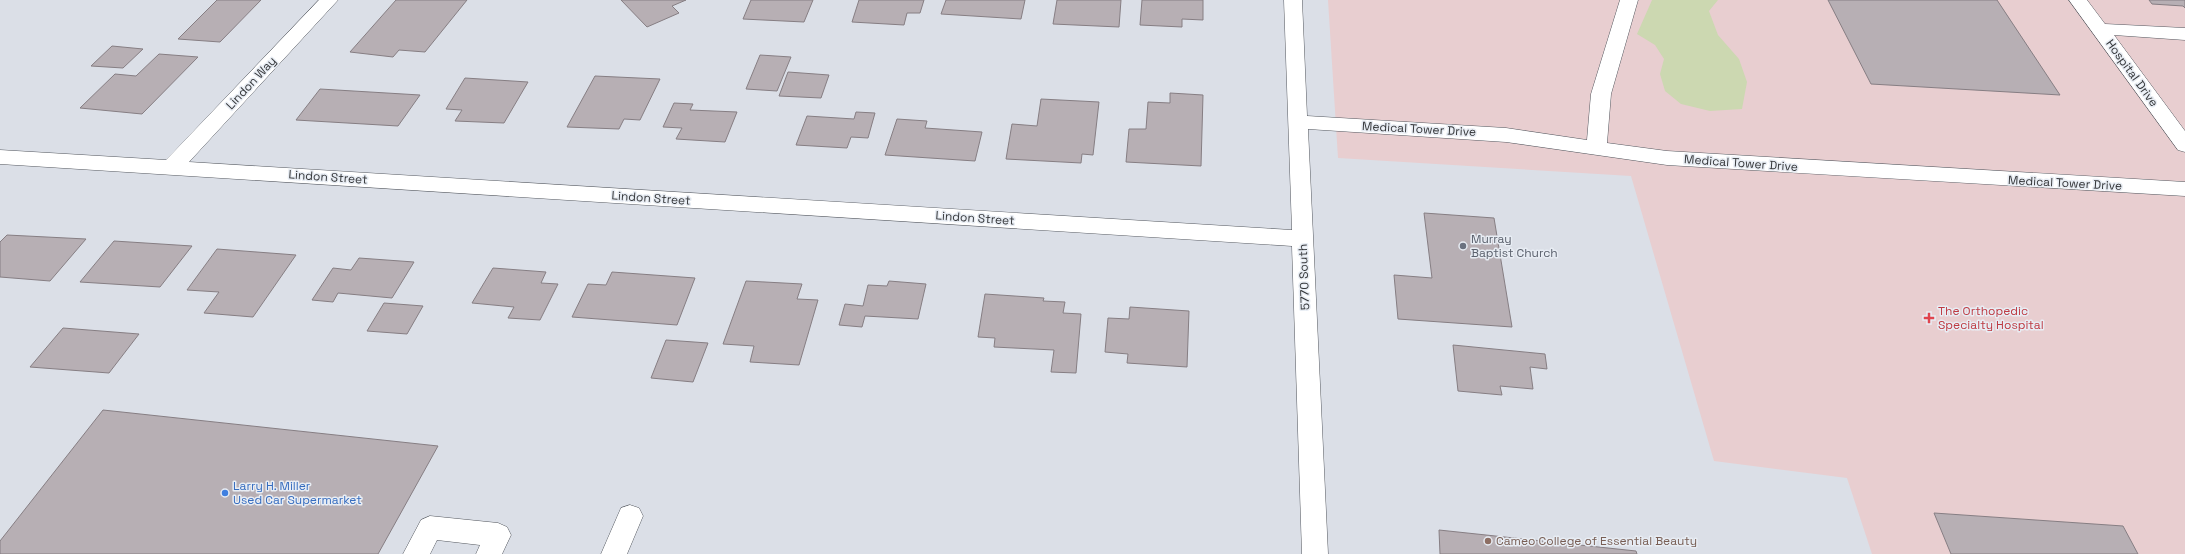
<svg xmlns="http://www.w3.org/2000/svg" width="2185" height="554" font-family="'Space Grotesk',sans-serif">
  <rect width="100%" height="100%" fill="#dbdfe7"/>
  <polygon fill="#e8ced0" points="1328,0 2185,0 2185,554 1872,554 1847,478 1714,461 1631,176 1338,158"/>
  <polygon fill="#ccd8b1" points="1652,0 1718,0 1709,11 1718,35 1739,59 1747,82 1742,109 1710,111 1681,104 1665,91 1660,74 1664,59 1655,45 1637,34"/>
  <g fill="#b7afb4" stroke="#867e83">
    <polygon points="217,0 261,0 220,42 178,39"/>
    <polygon points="396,0 467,0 425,52 399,50 393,57 350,52"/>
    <polygon points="621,0 686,0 672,6 679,13 647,27"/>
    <polygon points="751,0 813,0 804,22 743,19"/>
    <polygon points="859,0 924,0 920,13 907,13 904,25 852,22"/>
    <polygon points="946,0 1025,0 1021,19 941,14"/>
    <polygon points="1057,0 1121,0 1119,27 1053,24"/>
    <polygon points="1142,0 1203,0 1203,20 1182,19 1182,27 1140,25"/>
    <polygon points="1828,0 1997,0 2060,95 1871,84"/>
    <polygon points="2149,0 2185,0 2185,8 2183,6 2152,4"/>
    <polygon points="112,46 143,49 123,68 91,66"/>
    <polygon points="159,54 198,57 142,114 80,108 115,74 136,76"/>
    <polygon points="760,55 791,57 777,91 746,89"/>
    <polygon points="788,72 829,75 821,98 779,96"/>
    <polygon points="595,76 660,79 640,120 624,119 619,129 567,127"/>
    <polygon points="465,78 528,82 504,123 455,121 462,110 446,109"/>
    <polygon points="320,89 420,95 398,126 296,120"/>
    <polygon points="1170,93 1203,95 1201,166 1126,162 1129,129 1146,129 1148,102 1170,103"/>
    <polygon points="1041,99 1099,102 1093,155 1082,154 1081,163 1006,159 1012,124 1037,126"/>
    <polygon points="674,103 693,104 690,110 737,112 725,142 676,139 682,128 663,127"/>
    <polygon points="856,112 875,113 868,138 851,137 847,148 796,145 807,116 854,119"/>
    <polygon points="897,119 927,121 925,128 982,132 975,161 885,155"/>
    <polygon points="1424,213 1494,218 1512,327 1398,319 1394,275 1432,278"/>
    <polygon points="7,235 86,239 50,281 0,277 0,242"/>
    <polygon points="114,241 192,246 160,287 80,282"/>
    <polygon points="217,249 296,255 253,317 204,313 219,292 187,290"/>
    <polygon points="359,258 414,262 392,298 338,293 333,302 312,300 333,268 351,270"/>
    <polygon points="493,268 546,272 541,283 558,284 540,320 508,318 514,307 472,303"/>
    <polygon points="612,272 695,278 677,325 572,317 588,284 606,285"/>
    <polygon points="746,281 802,284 797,299 818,300 799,365 750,362 754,346 723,344"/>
    <polygon points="889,281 926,284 918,319 865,316 862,327 839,325 845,304 863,306 868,285 887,286"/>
    <polygon points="985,294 1044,298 1043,301 1065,302 1063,313 1081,314 1076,373 1051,372 1054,350 994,347 995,338 978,337"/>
    <polygon points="384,303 423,306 407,334 367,331"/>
    <polygon points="1130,307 1189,311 1187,367 1127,363 1128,354 1105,352 1108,318 1129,319"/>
    <polygon points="63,328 139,334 109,373 30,367"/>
    <polygon points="666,340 708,343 693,382 651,378"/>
    <polygon points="1453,345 1545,354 1547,369 1530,367 1533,389 1500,386 1502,395 1458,391"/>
    <polygon points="103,410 438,446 378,554 0,554 0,541"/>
    <polygon points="1934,513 2123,526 2138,554 1951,554"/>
    <polygon points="1439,530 1636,551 1637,554 1440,554"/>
  </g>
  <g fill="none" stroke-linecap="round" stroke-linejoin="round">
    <defs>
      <g id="minor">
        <polygon points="319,0 338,0 189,162 1292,230 1284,0 1302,0 1307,116 1506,128 1587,140 1591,94 1620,0 1638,0 1611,94 1607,143 1667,151 2185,182 2185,196 1667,165 1506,142 1308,129 1328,554 1302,554 1292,246 0,164 0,150 166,160"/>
        <polygon points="2069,0 2087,0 2105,24 2185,28 2185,40 2114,35 2185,131 2185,152 2178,150"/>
        <polygon points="630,505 639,508 643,516 627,554 601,554 621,508"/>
        <polygon points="430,516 498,523 507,527 511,535 502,554 476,554 480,545 437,540 430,554 403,554 421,520"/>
      </g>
    </defs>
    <use href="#minor" stroke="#54585f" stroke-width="1"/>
    <use href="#minor" fill="#fff" fill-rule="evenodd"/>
  </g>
  <circle fill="#6b7280" stroke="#e8edf4" stroke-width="1.5" cx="1463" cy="246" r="4"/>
  <path fill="#e0444e" stroke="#e8edf4" stroke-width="1.5" d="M1927 312h4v4h4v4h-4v4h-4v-4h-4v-4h4z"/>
  <circle fill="#3f7fe0" stroke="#e8edf4" stroke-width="1.5" cx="225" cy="493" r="4"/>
  <circle fill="#8d6e63" stroke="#e8edf4" stroke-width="1.5" cx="1488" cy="541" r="4"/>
  <g text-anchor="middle" stroke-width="3" stroke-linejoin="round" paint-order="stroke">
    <g font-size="12" fill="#343639" stroke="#e8edf4">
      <text transform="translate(2132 73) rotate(54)" y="4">Hospital Drive</text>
      <text transform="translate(251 83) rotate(-47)" y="4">Lindon Way</text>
      <text transform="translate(1419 129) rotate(3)" y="4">Medical Tower Drive</text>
      <text transform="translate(1741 163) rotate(4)" y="4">Medical Tower Drive</text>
      <text transform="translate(328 177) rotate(4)" y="4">Lindon Street</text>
      <text transform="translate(2065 183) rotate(3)" y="4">Medical Tower Drive</text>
      <text transform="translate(651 198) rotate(4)" y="4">Lindon Street</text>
      <text transform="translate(975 218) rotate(4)" y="4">Lindon Street</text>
      <text transform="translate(1304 277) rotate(-92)" y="4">5770 South</text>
    </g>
    <g font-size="12" fill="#5b616d" stroke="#e8edf4" text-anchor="start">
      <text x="1471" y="243">Murray<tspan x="1471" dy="14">Baptist Church</tspan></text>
    </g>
    <g font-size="12" fill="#be3a42" stroke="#e8edf4" text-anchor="start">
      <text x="1938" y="315">The Orthopedic<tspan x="1938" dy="14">Specialty Hospital</tspan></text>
    </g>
    <g font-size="12" fill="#366cbe" stroke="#e8edf4" text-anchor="start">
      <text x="233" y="490">Larry H. Miller<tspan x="233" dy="14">Used Car Supermarket</tspan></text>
    </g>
    <g font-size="12" fill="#785e54" stroke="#e8edf4" text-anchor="start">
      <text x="1496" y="545">Cameo College of Essential Beauty</text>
    </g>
  </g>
</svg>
